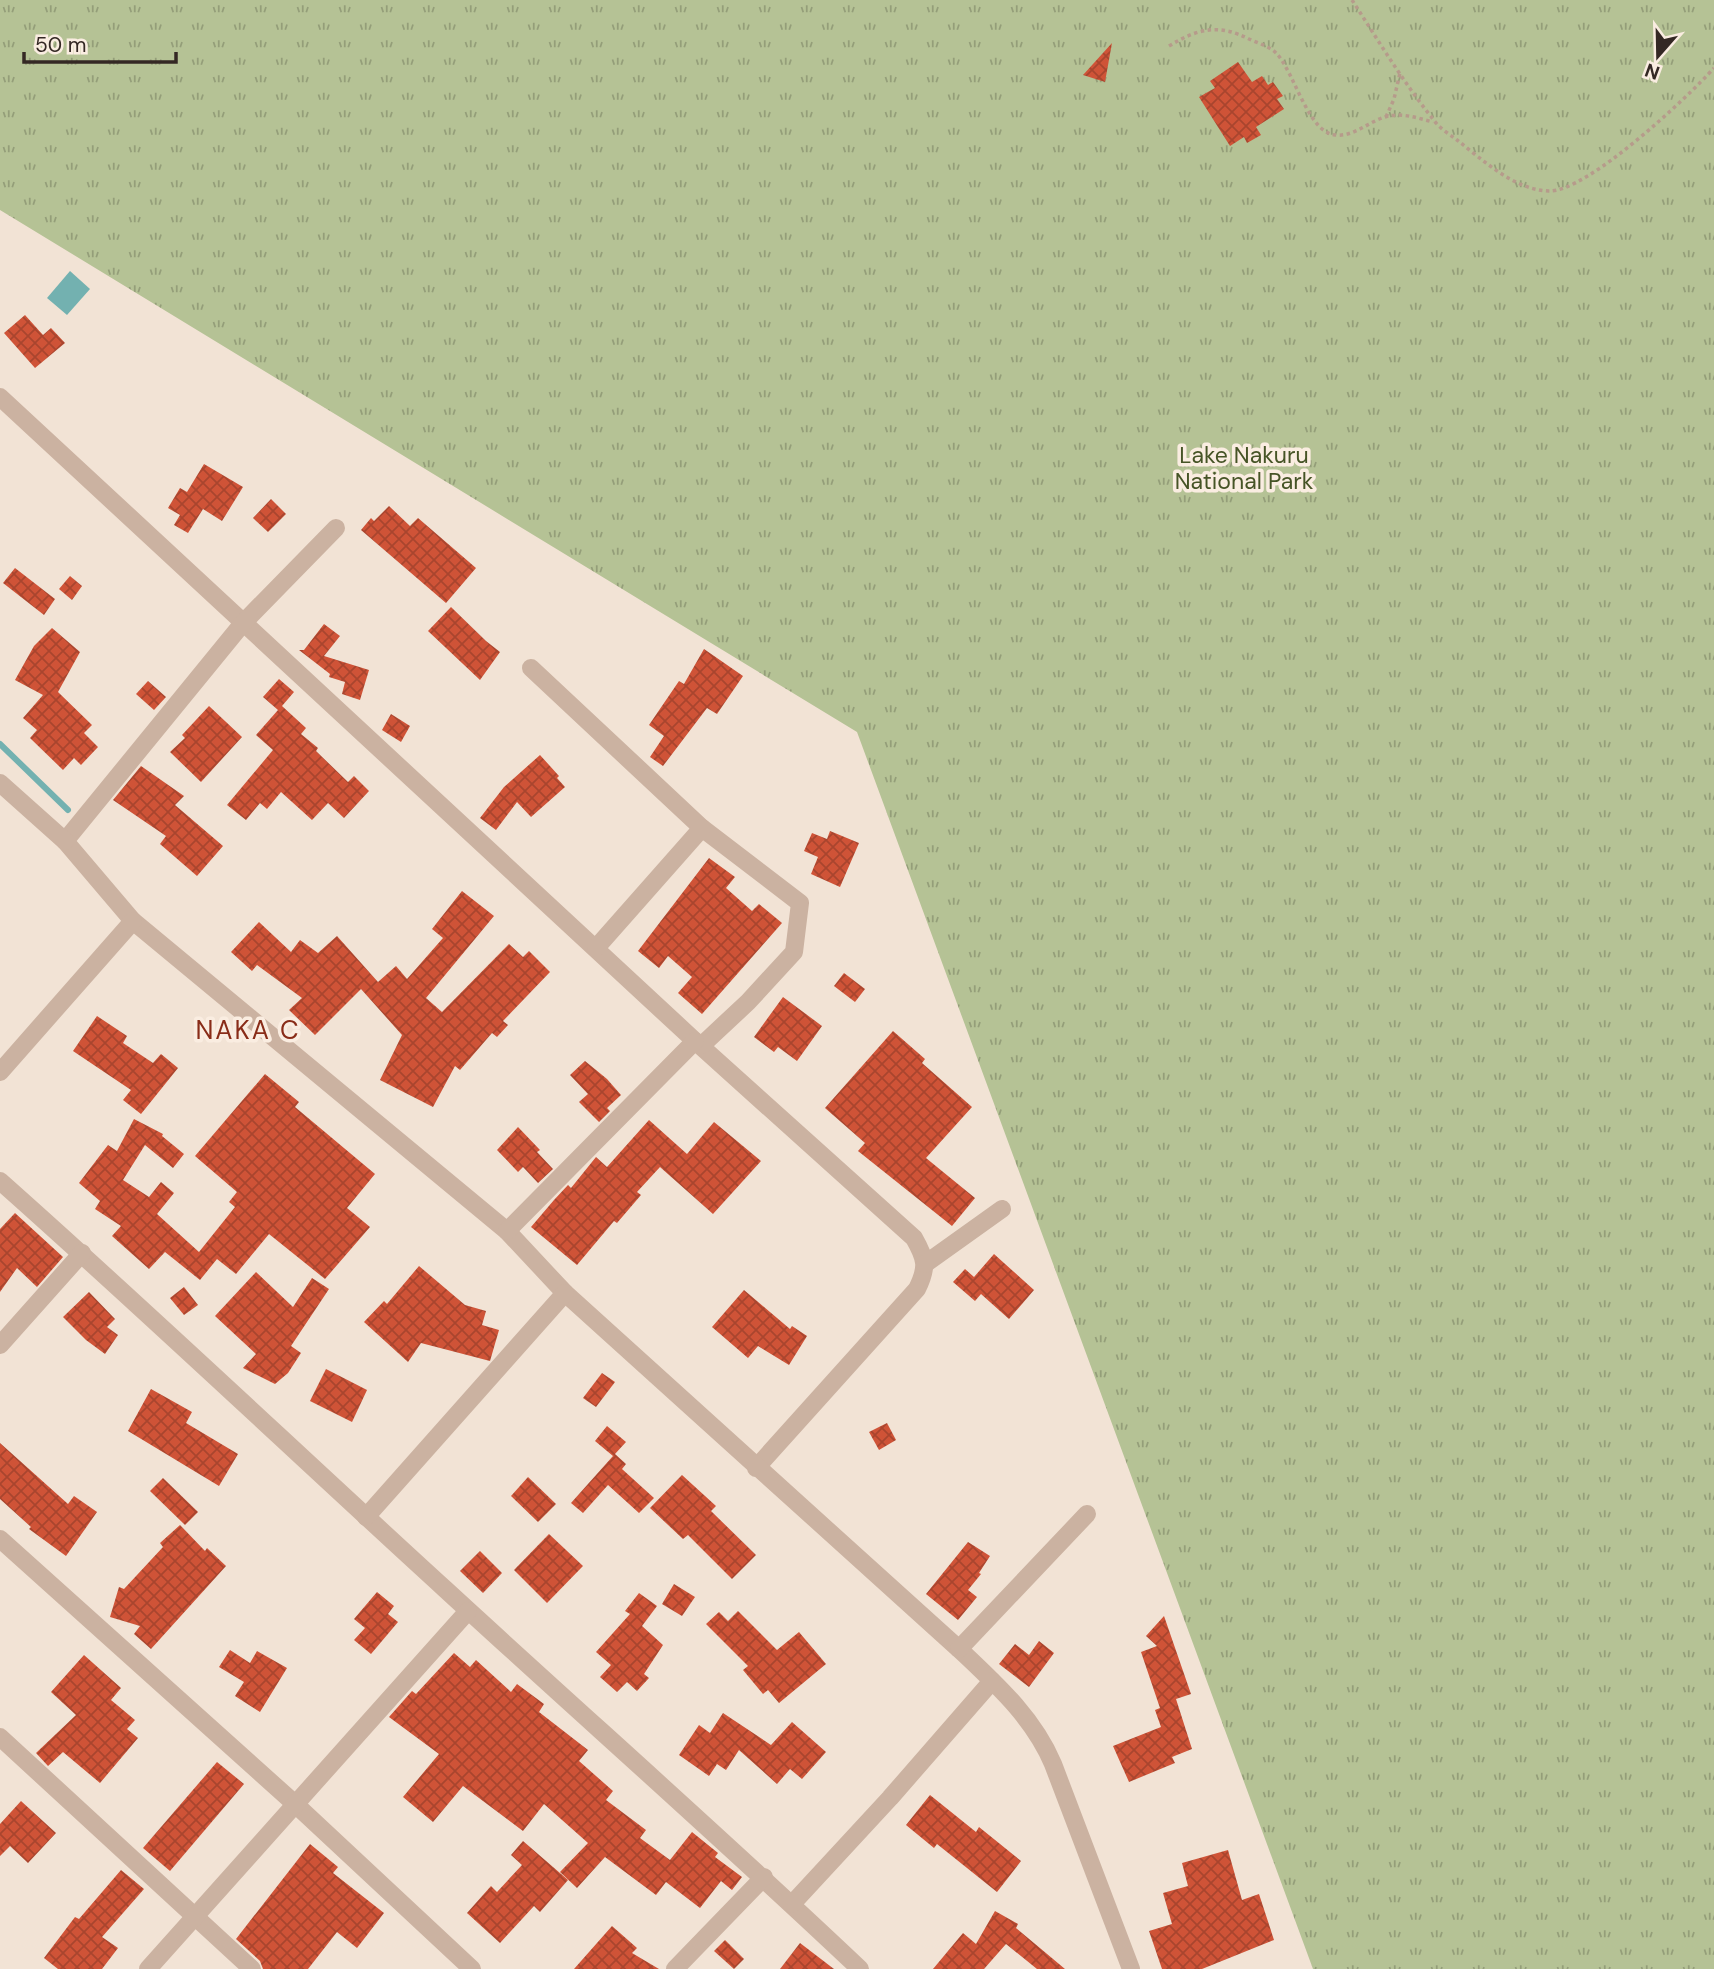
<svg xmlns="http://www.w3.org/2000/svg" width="1714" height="1969" font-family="'DM Sans',sans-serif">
  <defs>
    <pattern id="grass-tufts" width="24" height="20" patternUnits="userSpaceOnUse" patternTransform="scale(1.75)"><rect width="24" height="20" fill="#b5c295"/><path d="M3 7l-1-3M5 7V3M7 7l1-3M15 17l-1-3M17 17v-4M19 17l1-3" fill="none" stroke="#949e79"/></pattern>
    <pattern id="building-cross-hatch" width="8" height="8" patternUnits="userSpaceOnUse" patternTransform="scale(1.75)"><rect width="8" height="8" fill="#cf5337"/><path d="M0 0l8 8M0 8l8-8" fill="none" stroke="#a9452e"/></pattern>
  </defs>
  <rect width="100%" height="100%" fill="#f2e3d5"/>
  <polygon fill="url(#grass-tufts)" points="0,0 1714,0 1714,1969 1313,1969 857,732 0,210"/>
  <polygon fill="#73b1b0" points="70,271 90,289 67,315 47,298"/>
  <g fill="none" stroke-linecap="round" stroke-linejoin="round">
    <polyline stroke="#73b1b0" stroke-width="6" points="0,744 68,810"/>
  </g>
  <g fill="url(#building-cross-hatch)">
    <polygon points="1112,43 1105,82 1083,75"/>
    <polygon points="1238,62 1252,82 1262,76 1268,85 1273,82 1283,96 1277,99 1284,109 1256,127 1261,135 1247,143 1244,137 1230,146 1199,97 1215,88 1210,81"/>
    <polygon points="25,315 43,335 51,328 65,343 35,368 4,333"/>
    <polygon points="204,464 243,487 222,521 203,509 188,533 174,525 180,515 168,508 180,488 187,492"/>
    <polygon points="271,499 286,514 268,532 253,518"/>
    <polygon points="389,506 410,526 418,518 476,568 446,603 361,530 371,518 374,521"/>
    <polygon points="15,568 55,599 44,615 3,583"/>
    <polygon points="70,576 82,586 72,600 59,589"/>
    <polygon points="451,607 486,641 500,652 480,680 428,631"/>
    <polygon points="324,624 340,636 324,656 369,670 360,700 342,694 345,682 329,677 330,674 299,650 304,650"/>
    <polygon points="52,628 80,652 58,692 92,725 84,733 98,747 81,765 74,758 63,770 30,738 37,730 23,718 43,695 15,680 34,646"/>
    <polygon points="704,649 743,676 717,714 707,708 663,766 650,757 664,736 649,725 679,681 684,684"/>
    <polygon points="279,679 294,692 282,706 306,728 301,734 318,748 316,751 348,782 354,776 369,791 344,818 328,803 312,820 281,792 267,809 260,803 246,820 227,805 273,750 256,735 278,710 263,697"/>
    <polygon points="148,681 166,697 154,710 136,694"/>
    <polygon points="209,706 242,737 201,782 170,752 185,738 182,735"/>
    <polygon points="391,714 410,726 401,742 382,730"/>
    <polygon points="540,755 559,776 557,778 565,787 531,817 517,802 496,830 480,818 504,787"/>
    <polygon points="141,766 184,796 175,805 223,846 197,876 160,844 166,836 113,800"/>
    <polygon points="830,831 859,843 840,887 811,874 818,857 804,851 812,833 827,839"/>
    <polygon points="709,858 735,877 726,888 752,911 759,904 782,923 702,1014 678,993 692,977 668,956 659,968 638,951"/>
    <polygon points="462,891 494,916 426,998 442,1012 509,944 523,957 529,951 550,972 503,1021 508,1025 497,1037 492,1033 460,1070 455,1066 433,1107 380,1080 402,1035 361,989 315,1035 289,1010 302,998 257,965 252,971 231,952 259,922 291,952 300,940 318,953 337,936 378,982 396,966 407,979 443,938 432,929"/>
    <polygon points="844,973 865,989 855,1002 834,986"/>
    <polygon points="783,997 822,1026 797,1061 778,1047 774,1052 754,1037"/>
    <polygon points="97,1016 127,1036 123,1043 153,1063 161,1054 178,1068 141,1114 123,1100 131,1090 73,1051"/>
    <polygon points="893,1031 925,1059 922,1063 972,1107 926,1158 975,1198 952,1226 858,1151 865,1143 825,1108"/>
    <polygon points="585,1061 607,1079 621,1095 607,1108 610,1111 599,1122 579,1102 588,1094 570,1075"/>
    <polygon points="265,1074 299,1102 295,1107 375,1174 347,1208 370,1227 325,1279 269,1234 236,1274 217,1259 200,1280 165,1252 149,1269 112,1236 121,1226 95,1209 100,1201 79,1183 108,1145 117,1151 134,1119 163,1134 162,1136 184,1154 173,1168 145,1145 123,1180 149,1197 161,1182 174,1193 157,1214 199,1252 235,1207 229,1202 237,1192 195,1156"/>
    <polygon points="649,1120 687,1154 714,1122 761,1161 713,1214 660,1167 637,1192 641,1195 617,1223 614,1221 577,1265 531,1227 554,1200 568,1185 571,1188 596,1157 607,1167"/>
    <polygon points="518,1127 540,1150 537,1152 553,1169 538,1183 523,1167 518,1172 497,1150"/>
    <polygon points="15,1213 63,1257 37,1287 17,1268 0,1292 0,1229"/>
    <polygon points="994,1254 1034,1290 1009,1319 981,1294 975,1301 953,1282 965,1269 974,1277"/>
    <polygon points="419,1266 465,1305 486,1311 482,1325 499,1330 490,1361 421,1343 408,1362 364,1322 384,1301 387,1304"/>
    <polygon points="256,1272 293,1307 312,1278 329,1289 291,1346 301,1353 288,1373 275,1384 243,1368 256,1354 215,1316"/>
    <polygon points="184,1287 198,1305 184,1315 170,1298"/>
    <polygon points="744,1290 790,1329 792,1326 807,1336 789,1365 758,1346 748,1358 712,1327"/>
    <polygon points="89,1292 115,1319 107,1327 118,1335 105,1354 86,1340 63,1317"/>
    <polygon points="326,1369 367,1390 352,1422 310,1401"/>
    <polygon points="602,1373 615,1382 596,1407 583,1398"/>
    <polygon points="151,1389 192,1412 186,1423 238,1454 219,1486 128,1431"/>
    <polygon points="887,1423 896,1440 879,1450 869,1432"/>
    <polygon points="607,1426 626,1442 615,1454 626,1464 622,1469 654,1498 639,1513 608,1485 583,1513 571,1503 613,1456 595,1441"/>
    <polygon points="0,1443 68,1504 74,1496 97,1512 66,1556 29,1529 31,1527 0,1499"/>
    <polygon points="682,1475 716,1506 711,1511 756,1555 732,1579 688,1535 683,1539 650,1508"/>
    <polygon points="528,1477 556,1504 538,1522 511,1496"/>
    <polygon points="163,1478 198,1512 185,1525 150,1491"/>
    <polygon points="180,1525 205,1551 207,1548 226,1566 151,1649 134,1634 140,1626 110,1617 119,1587 124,1589 163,1547 160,1543"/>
    <polygon points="549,1534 583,1566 547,1603 514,1570"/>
    <polygon points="968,1542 990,1556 979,1573 981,1574 968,1590 977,1597 958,1620 926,1594"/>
    <polygon points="480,1551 502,1573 483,1593 460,1571"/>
    <polygon points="674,1584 695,1597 682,1616 662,1604"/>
    <polygon points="377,1592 394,1606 388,1614 398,1622 371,1654 354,1640 365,1628 354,1619"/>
    <polygon points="639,1593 657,1606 642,1626 663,1645 644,1674 649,1678 637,1691 627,1682 617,1692 600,1677 611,1665 596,1652 630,1614 625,1611"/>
    <polygon points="738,1611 777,1650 799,1632 826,1664 779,1703 768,1690 763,1694 743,1670 748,1666 706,1624 719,1612 728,1621"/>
    <polygon points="1164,1616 1191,1694 1176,1699 1192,1749 1172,1757 1175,1763 1129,1782 1113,1746 1161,1727 1155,1710 1160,1708 1141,1652 1157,1646 1146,1636"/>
    <polygon points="1039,1641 1054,1653 1029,1687 999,1664 1015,1644 1029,1655"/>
    <polygon points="230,1650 250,1663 257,1651 287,1668 260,1712 235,1696 244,1682 219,1667"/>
    <polygon points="454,1653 470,1667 476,1660 511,1692 517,1684 544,1704 539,1712 588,1750 579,1761 613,1791 606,1800 646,1830 640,1838 670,1860 692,1832 718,1853 715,1857 742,1877 732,1890 721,1881 700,1908 666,1882 656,1895 605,1857 577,1888 560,1872 588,1843 544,1804 523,1831 463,1786 433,1822 403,1797 439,1754 389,1717 412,1691 416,1694"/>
    <polygon points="84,1655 121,1688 111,1700 135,1720 127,1729 138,1738 100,1783 63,1752 48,1766 36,1753 76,1715 51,1692"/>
    <polygon points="723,1713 771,1745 792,1722 826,1752 802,1779 790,1769 777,1784 739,1750 726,1770 717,1764 709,1776 679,1755 699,1725 710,1733"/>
    <polygon points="217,1762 244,1784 170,1871 143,1848"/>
    <polygon points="930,1795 976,1832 979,1827 1021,1861 997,1892 937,1844 934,1848 906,1825"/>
    <polygon points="21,1801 56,1833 28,1863 10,1846 0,1856 0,1824"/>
    <polygon points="523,1841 568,1880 540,1912 534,1906 500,1943 467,1913 491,1886 497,1892 522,1865 511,1855"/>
    <polygon points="310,1844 338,1867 333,1873 384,1913 357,1948 337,1932 308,1969 263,1969 260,1961 236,1939"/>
    <polygon points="1228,1850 1242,1900 1259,1894 1274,1940 1202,1969 1162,1969 1149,1931 1172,1924 1163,1893 1188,1886 1182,1863"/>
    <polygon points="121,1870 144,1889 102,1937 118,1948 102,1969 58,1969 44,1958 75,1917 79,1919"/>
    <polygon points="995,1911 1018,1924 1016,1928 1065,1969 1037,1969 1006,1944 984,1969 933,1969 963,1933 976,1944"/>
    <polygon points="612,1926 637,1948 632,1953 659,1969 574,1969"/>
    <polygon points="725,1940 744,1959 734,1969 714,1951"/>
    <polygon points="800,1943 834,1969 780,1969"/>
  </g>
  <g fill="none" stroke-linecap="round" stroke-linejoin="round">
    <g stroke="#b69b8b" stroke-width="3.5" stroke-dasharray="3.5 3.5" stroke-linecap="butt">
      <path d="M1352,0C1378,40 1403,82 1433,119C1439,128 1449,134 1457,140C1483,160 1514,190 1549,191C1587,192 1687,98 1714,68"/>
      <path d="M1169,46C1197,29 1218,23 1249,39C1258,43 1271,47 1277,54C1295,74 1308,132 1335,135C1354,137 1368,122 1385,117C1401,112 1417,118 1433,122"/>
      <polyline points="1386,117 1394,99 1400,73"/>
    </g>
    <g stroke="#cbb2a1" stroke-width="18">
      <path d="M0,397L695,1041L914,1238C926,1259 928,1267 917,1289L756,1468"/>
      <path d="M336,528L243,623L65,841L133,921L507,1231L565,1293L959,1649C996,1684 1033,1717 1053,1764L1131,1969"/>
      <polyline points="531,668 702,828 800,903 794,952 748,1002 702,1045"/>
      <polyline points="0,783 65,841"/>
      <polyline points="596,948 702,828"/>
      <polyline points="0,1072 133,921"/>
      <path d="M0,1181C150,1314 296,1453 445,1589C583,1716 724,1840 860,1969"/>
      <polyline points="507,1231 695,1041"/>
      <polyline points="925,1264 1002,1209"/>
      <polyline points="0,1345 82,1253"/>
      <polyline points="366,1517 565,1293"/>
      <polyline points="0,1539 294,1803 472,1969"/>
      <polyline points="959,1649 1087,1514"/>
      <polyline points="0,1737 252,1969"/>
      <polyline points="792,1904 890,1798 992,1681"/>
      <polyline points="148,1969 468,1611"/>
      <polyline points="675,1969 764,1877"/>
    </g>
  </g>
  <g text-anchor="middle" stroke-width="7" stroke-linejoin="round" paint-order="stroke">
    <g font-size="23" fill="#465426" stroke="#faede1">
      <text x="1244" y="463">Lake Nakuru<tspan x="1244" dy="26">National Park</tspan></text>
    </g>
    <g font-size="26" letter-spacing="2" fill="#892c18" stroke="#faede1">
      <text x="248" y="1039">NAKA C</text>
    </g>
  </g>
  <g transform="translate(1658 56) rotate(200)" stroke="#faede1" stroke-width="5" paint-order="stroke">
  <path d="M0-5L12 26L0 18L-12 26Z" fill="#342824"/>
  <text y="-10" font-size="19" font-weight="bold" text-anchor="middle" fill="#342824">N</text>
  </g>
  <path d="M24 52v10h152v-10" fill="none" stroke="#342824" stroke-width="3.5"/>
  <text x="35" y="52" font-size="21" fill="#342824" stroke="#faede1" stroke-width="5" paint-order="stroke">50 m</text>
</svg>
